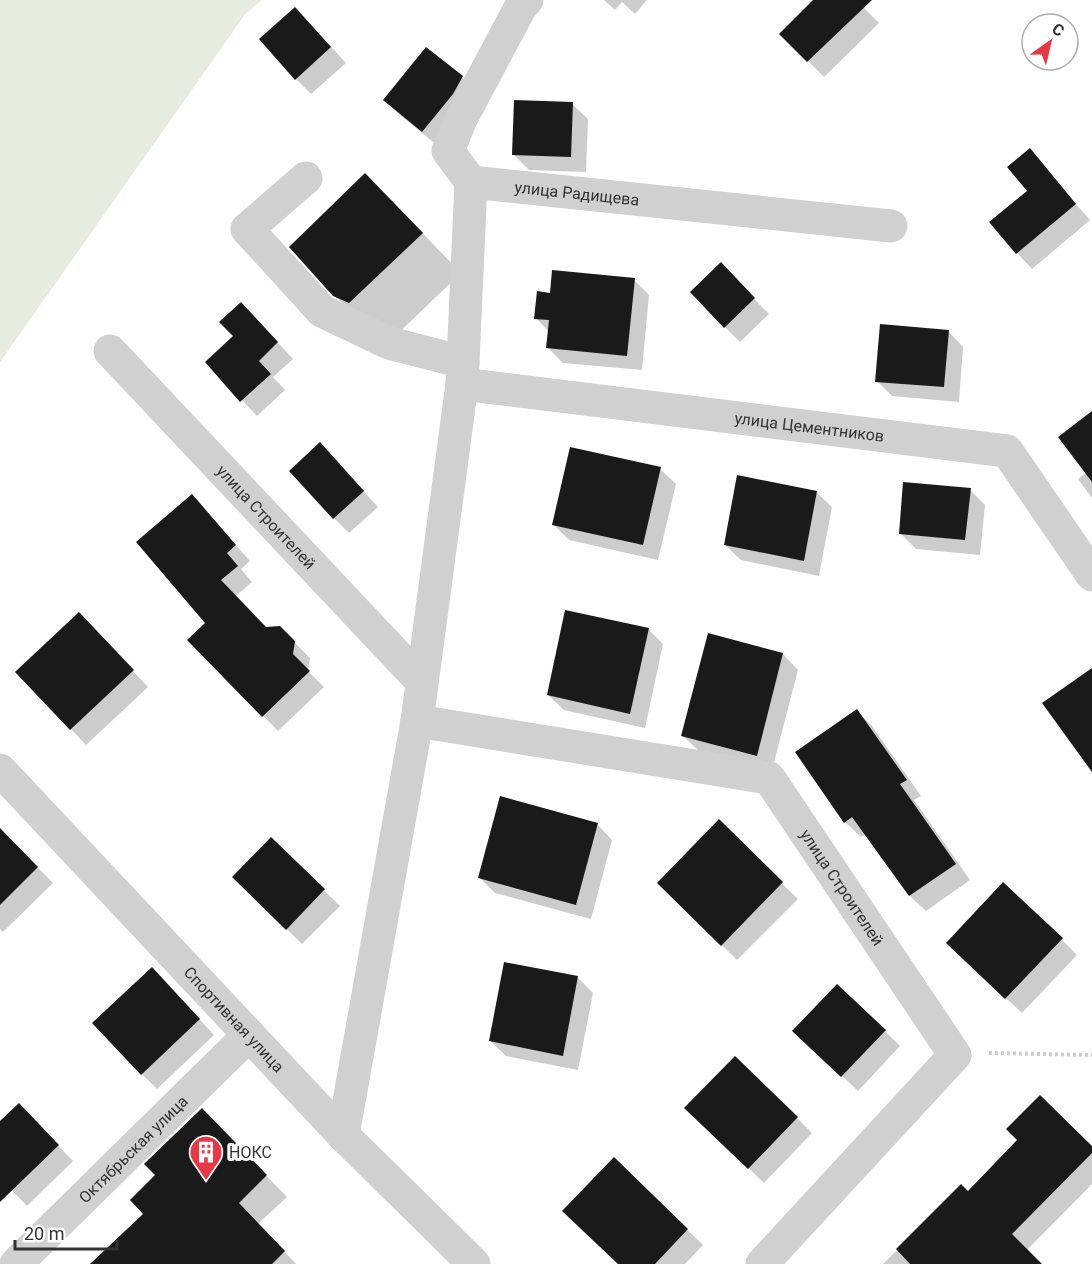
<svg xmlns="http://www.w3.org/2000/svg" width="1092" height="1264" font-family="Roboto,sans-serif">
  <rect width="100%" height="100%" fill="#fff"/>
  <polygon fill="#e6ecdf" points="0,0 262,0 246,13 0,362"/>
  <g fill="#0003">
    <polygon points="604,0 647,0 635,14 622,2 615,10"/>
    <polygon points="815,0 856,0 879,23 824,77 781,34"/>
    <polygon points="310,24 346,63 311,94 296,79"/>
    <polygon points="462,77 477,93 438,146 400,115 385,100"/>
    <polygon points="572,104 588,119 586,172 529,170 513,154"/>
    <polygon points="1029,151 1090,220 1032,269 1017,253 1029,191"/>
    <polygon points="405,215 461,273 389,342 374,335 334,295"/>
    <polygon points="721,265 769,314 740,342 725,327"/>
    <polygon points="634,280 649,295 642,370 563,363 548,348 549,332 536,318 552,294"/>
    <polygon points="256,319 293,359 273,377 285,390 257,416 207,362"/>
    <polygon points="948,331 963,347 959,402 892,396 877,381"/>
    <polygon points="1092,413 1092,498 1078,479 1087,472"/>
    <polygon points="335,460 378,507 349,533 334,518"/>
    <polygon points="660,469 676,484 658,560 569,540 553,524"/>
    <polygon points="970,490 985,505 980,555 916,549 900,533"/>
    <polygon points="816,492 832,507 819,576 741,560 725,545"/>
    <polygon points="192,496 250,561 241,569 252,582 235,597 266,628 280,627 295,643 310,658 308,671 324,687 278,731 190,640 207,623"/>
    <polygon points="648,629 663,644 645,728 564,710 548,695"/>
    <polygon points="94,630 148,687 86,745 71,729"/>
    <polygon points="709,635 783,654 798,670 772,770 699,751 683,736"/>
    <polygon points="857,711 872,726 921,796 914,800 970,880 926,911 910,896 866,834 861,837 845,822"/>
    <polygon points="719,822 798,899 737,960 659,883"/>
    <polygon points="597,824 612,840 591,919 495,893 480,878"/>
    <polygon points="0,830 53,883 3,932 0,929"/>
    <polygon points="271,839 340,906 302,944 234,877"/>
    <polygon points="1061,939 1077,955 1022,1013 963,958"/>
    <polygon points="578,978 593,993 578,1070 506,1056 490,1041"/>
    <polygon points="167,984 214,1035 157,1089 142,1074"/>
    <polygon points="885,1031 900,1046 858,1091 810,1046"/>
    <polygon points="19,1105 73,1161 27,1206 0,1178 0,1123"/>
    <polygon points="202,1110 287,1197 258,1224 296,1264 92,1264 145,1214 157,1175"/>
    <polygon points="797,1118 812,1133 764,1183 702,1123"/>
    <polygon points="1092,1148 1092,1184 1026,1251 1040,1264 883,1264 961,1186 968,1193"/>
    <polygon points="614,1159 703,1245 685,1264 619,1264"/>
  </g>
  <g fill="#1a1a1a">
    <polygon points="813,0 872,0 807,62 779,34"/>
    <polygon points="295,7 331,47 295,80 259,39"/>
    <polygon points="426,47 463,76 453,94 422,132 383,100"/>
    <polygon points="514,100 573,102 571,157 512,155"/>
    <polygon points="1030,148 1076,204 1016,254 989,222 1027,191 1007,167"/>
    <polygon points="365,173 423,233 349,303 333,296 289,247"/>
    <polygon points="721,262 755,298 724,328 690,292"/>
    <polygon points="552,270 635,278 627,356 546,348 549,320 534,319 537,291 550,293"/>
    <polygon points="241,302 278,342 259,361 271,374 240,402 205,362 233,336 219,322"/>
    <polygon points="880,324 949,330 944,387 875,382"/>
    <polygon points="1092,411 1092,482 1058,437"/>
    <polygon points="320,442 364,491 333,519 289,471"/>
    <polygon points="570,447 661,467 643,545 552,525"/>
    <polygon points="737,475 817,491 804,561 724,545"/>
    <polygon points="903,482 971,488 965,540 899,534"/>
    <polygon points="192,494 236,545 227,553 238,566 221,580 266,627 280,626 295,641 293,654 310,671 262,717 187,640 205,623 136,542"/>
    <polygon points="565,610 649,628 630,714 547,695"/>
    <polygon points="79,612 134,670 70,730 15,672"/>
    <polygon points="708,633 783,653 757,756 681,736"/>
    <polygon points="1092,668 1092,772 1042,703"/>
    <polygon points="857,709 907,780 900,784 956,864 909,896 852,817 844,823 795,752"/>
    <polygon points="500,796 598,823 576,905 478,878"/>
    <polygon points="719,819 783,882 721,946 657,883"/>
    <polygon points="0,828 38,867 0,905"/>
    <polygon points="271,837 325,889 286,930 232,877"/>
    <polygon points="1003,882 1063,938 1005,999 946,943"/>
    <polygon points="504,962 578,976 563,1056 489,1041"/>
    <polygon points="152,967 200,1019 141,1075 92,1023"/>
    <polygon points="837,984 886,1030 841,1077 792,1031"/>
    <polygon points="735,1056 798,1117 748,1169 684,1108"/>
    <polygon points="1040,1095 1092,1146 1092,1153 1012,1234 1042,1264 910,1264 896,1249 961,1184 968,1191 1017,1140 1006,1129"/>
    <polygon points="19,1103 59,1145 0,1202 0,1121"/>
    <polygon points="202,1108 267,1175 239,1203 285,1251 272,1264 90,1264 143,1214 130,1200 155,1175 144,1164"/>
    <polygon points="614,1157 688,1229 655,1264 618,1264 562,1211"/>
  </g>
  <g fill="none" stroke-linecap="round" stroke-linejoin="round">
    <polyline stroke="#cdcdcd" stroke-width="4" stroke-dasharray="3 3" stroke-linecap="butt" points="989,1053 1092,1055"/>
    <g stroke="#d0d0d0" stroke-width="33">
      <path id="s1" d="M527,0L520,8L461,119L448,151L471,182L891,226"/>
      <polyline points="306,178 247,229 322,311 389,343 463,362"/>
      <path id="s2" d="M110,351L422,682"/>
      <path id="s3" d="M462,384L1007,451L1092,575"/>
      <path id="s4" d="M417,721L769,778L955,1055L762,1264"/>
      <path id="s5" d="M0,770L343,1135L474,1264"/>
      <polyline points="343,1135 417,721 462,384 471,182"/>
      <path id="s6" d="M16,1264L249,1035"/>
    </g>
  </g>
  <defs>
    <symbol id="building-pin" viewBox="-11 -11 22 30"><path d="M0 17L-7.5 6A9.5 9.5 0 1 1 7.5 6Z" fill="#e63946" stroke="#fff"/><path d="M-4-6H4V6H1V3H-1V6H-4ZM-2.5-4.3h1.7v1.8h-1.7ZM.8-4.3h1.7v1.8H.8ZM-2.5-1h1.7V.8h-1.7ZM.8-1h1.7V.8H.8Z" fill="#fff"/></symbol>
  </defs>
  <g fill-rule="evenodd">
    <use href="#building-pin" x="187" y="1133" width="38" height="52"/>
  </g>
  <g text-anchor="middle" stroke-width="6" stroke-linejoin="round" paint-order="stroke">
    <g font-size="16" fill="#333" stroke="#fff">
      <text dy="6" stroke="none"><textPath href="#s1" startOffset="316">улица Радищева</textPath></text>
      <text dy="6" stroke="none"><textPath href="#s3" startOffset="350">улица Цементников</textPath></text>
      <text dy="6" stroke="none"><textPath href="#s2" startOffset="228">улица Строителей</textPath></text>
      <text dy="6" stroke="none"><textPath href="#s4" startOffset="488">улица Строителей</textPath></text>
      <text dy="6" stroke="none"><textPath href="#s5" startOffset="342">Спортивная улица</textPath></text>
      <text dy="6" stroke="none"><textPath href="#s6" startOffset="164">Октябрьская улица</textPath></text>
    </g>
    <g font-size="16" fill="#333" stroke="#fff" text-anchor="start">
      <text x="229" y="1158">НОКС</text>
    </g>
  </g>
  <g transform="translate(1050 42) rotate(34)"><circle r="28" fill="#ffffff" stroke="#adadad" stroke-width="1.5"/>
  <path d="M0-4.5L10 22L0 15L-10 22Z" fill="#e63946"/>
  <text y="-9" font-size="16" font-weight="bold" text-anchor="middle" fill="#333333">С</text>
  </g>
  <path d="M15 1240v9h102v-9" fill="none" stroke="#333333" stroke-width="3"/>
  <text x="24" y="1240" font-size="18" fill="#333333" stroke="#ffffff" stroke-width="4.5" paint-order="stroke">20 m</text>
</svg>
